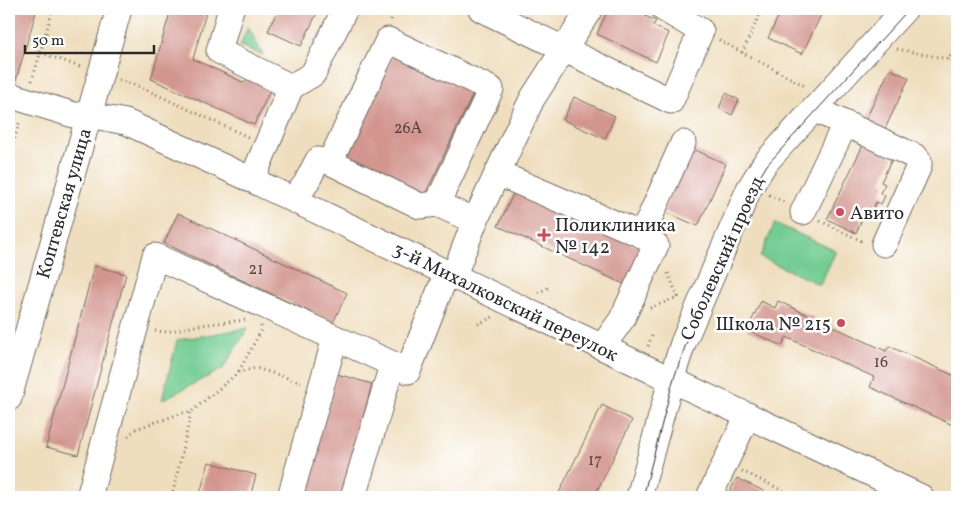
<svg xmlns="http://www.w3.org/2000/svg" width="966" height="506" font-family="Vollkorn,serif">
  <rect width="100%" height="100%" fill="#fff"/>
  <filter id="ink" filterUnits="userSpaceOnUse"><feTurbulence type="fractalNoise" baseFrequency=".02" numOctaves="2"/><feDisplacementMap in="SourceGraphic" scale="10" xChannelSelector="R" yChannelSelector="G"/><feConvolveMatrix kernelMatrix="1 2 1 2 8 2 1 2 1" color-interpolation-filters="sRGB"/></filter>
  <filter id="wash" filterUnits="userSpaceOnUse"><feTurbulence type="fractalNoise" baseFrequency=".0096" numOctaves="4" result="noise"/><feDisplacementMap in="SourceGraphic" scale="20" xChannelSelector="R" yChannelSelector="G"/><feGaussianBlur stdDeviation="1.12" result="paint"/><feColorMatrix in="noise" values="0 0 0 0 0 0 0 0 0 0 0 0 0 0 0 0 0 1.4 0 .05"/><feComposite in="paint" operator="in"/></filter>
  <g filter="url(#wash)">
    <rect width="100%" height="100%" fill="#efdebd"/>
    <g fill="#72cc93" stroke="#4e7c5f">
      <polygon points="248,26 263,55 240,46"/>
      <polygon points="775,223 836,251 820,285 760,257"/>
      <polygon points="248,328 223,369 162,400 177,340"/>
    </g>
    <g id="blocks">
      <g fill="#d3968f">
        <polygon points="9,9 37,9 13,90 9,89"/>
        <polygon points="171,9 207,9 193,59 245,83 249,75 272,86 254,125 151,79"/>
        <polygon points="278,9 319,9 301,46 268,31"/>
        <polygon points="608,9 630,9 656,21 653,26 669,33 656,62 597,34"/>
        <polygon points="782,9 824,9 802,54 768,38"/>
        <polygon points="393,56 473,94 423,199 342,161"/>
        <polygon points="890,69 909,78 883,133 864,123"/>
        <polygon points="726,93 739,100 732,115 719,108"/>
        <polygon points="574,97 615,116 605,139 563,120"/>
        <polygon points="864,143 893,157 881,182 885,184 880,193 885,196 881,204 876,202 868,219 863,217 856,233 827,219"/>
        <polygon points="691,148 726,164 698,226 663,211"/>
        <polygon points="515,190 643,249 626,285 498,226"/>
        <polygon points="178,213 347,293 333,323 164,243"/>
        <polygon points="94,266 126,274 78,455 46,447"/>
        <polygon points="761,301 775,308 778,301 886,351 889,346 957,377 957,427 870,387 874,377 786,337 782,346 747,330"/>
        <polygon points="337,374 372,384 342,497 303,497"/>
        <polygon points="602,405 632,420 594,497 557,497"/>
        <polygon points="209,462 256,475 250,497 199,497"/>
        <polygon points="737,478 776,497 727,497"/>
      </g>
    </g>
  </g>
  <g filter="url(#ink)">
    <use href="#blocks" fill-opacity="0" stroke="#706a5e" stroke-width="1"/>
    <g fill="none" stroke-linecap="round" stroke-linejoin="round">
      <defs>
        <g id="minor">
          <polyline points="231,9 219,51 291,87"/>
          <polyline points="481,9 671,101 701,31 664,9"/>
          <polyline points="9,95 74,115 88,115 126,122 252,180 640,365 921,497"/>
          <polyline points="814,109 916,157 919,161 919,166 884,244"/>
          <polyline points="330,162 420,206 437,204 475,221"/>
          <polyline points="497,173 642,235 656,245 622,319 602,347"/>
          <polyline points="252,180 291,87 313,74 345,9"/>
          <polyline points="293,199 305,185 318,160 330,162 388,40 491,89 437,204"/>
          <polyline points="803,212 845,124"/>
          <polyline points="642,235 683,143"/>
          <polyline points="454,275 475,221 532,99 590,9"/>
          <polyline points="9,398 119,9"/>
          <polyline points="89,497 155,256 408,371 447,272"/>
          <polyline points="290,497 335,338"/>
          <polyline points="353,497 392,365"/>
          <polyline points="639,497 671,380 683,343 749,189 765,163 905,9"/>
          <polyline points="709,497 748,415"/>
        </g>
      </defs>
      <use href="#minor" stroke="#706a5e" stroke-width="27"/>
      <g stroke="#706a5e" stroke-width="3" stroke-dasharray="1 4" stroke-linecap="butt">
        <polyline points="391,20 393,9"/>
        <polyline points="719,40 807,87"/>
        <polyline points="897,49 948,59 957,49"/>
        <polyline points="41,53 81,67"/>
        <polyline points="742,53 762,9"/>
        <polyline points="948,59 957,63"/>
        <polyline points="119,80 138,86 248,137"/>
        <polyline points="32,81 53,9"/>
        <polyline points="9,158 20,120"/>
        <polyline points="769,195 786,203"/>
        <polyline points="820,221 864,242"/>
        <polyline points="538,293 549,287"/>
        <polyline points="650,308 678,297 667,271"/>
        <polyline points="478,324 493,317"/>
        <polyline points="155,331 167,332 200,325 245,320"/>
        <polyline points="648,346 653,333"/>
        <polyline points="239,371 262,329 261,326"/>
        <polyline points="128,436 136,429 182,413 191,412 239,372 256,368 301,382"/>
        <polyline points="742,471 796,497"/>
        <polyline points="172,497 191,412"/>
      </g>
      <use href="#minor" stroke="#fff" stroke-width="25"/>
      <polyline stroke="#2b2b2b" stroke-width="1" points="643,497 673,381 686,344 752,190 767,165 909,9"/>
    </g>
  </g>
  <g fill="#d1495b" stroke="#fff" stroke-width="2">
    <circle cx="840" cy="212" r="5"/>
    <path d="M541.5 227.5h5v5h5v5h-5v5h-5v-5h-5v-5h5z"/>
    <circle cx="841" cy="323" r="5"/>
  </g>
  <g text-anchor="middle" stroke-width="5" stroke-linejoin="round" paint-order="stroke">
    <g font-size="16" fill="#554644">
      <text x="408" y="133">26А</text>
      <text x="256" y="274">21</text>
      <text x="881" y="367">16</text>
      <text x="595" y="465">17</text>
    </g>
    <g font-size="19" fill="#2b2b2b" stroke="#fff">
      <text transform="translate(63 203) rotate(-74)" y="7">Коптевская улица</text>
      <text transform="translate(721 258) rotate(-66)" y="7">Соболевский проезд</text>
      <text transform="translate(506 301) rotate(26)" y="7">3-й Михалковский переулок</text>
    </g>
    <g font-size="19" fill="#2b2b2b" stroke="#fff" text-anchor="start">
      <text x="850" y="219">Авито</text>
      <text x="555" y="231">Поликлиника<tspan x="555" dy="22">№ 142</tspan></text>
      <text x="831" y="330" text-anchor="end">Школа № 215</text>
    </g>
  </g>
  <rect width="966" height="506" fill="none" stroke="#fff" stroke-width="30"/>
  <path d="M25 45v8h129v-8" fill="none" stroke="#2b2b2b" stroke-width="2.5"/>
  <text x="32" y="45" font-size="15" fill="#2b2b2b" stroke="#ffffff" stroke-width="4" paint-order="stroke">50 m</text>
</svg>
